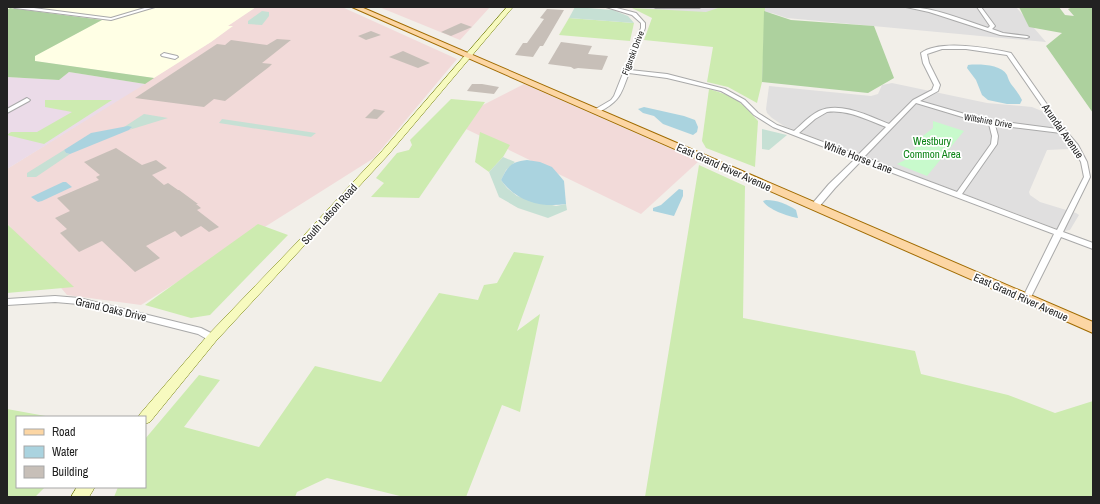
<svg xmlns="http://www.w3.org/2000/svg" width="1100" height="504" font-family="'Archivo Narrow',sans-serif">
  <rect width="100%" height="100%" fill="#f2efe9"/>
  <g fill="#e0dfdf">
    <polygon points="625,7 1016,7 1046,42 787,18 772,13 726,9 706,15"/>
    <polygon points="892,83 987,103 1032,107 1049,114 1069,147 1069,149 1047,150 1029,192 1030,195 1040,202 1076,213 1079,215 1070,230 1064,231 1052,227 784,126 772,118 767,113 766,109 769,86 871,96 878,94 882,85"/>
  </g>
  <g fill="#f2dad9">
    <polygon points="256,7 342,7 457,59 374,158 141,305 67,295 7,223 7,169 211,42 232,26 227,26"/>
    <polygon points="379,7 490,7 460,40"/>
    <polygon points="524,84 699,161 641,214 466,129 481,106"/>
  </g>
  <polygon fill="#ebdbe8" points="69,72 145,84 7,169 7,77 59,80"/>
  <polygon fill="#ffffe5" points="7,7 256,7 228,26 233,26 211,42 154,78 35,61 34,56 102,20 10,9 7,10"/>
  <g fill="#cdebb0">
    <polygon points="721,7 765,7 762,82 757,103 728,87 707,82 713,47 644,40 652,18 632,8 706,12"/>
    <polygon points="569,18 634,23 630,41 559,35"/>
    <path d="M709,89C736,97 740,101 758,121L755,167L706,148L702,141Z"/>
    <polygon points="451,99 485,102 419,198 371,197 384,183 376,178 397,153 409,150 412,145 410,140"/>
    <polygon points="45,100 112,100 44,144 7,135 11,132 37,132 72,112 45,107"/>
    <polygon points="480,132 510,145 503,157 489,172 475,162"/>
    <polygon points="699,165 745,186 743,318 915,351 921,374 1008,395 1055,413 1093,401 1093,497 645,497"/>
    <polygon points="7,224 74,287 7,293"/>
    <polygon points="258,224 288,235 210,315 191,318 145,305"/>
    <polygon points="514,252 544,256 517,331 540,314 520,412 502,405 466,497 404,497 327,478 297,492 295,497 114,497 118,487 145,487 145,439 199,375 220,380 184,427 259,447 315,366 381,382 439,293 478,300 484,285 497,283"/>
    <polygon points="7,409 51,417 17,417 17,487 45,487 35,497 7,497"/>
  </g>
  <g fill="#add19e">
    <polygon points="1019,7 1059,7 1065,15 1074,16 1068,9 1073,7 1093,7 1093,113 1046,46 1062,33 1029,27"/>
    <polygon points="10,8 102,20 35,56 35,61 154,78 145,84 69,72 59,80 7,77 7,10"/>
    <polygon points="764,11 791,20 874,26 894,78 868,93 762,82"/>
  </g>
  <g fill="#c6e0d4">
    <polygon points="575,7 613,10 628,16 634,23 569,18"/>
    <polygon points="262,11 269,12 269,16 262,25 248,24 248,21"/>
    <polygon points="144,114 168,118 129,130 132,128 124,127"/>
    <polygon points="222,119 316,133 311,137 219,123"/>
    <polygon points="762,129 787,135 769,150 762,149"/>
    <polygon points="64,150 66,153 70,154 36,177 27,177 27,173"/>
    <polygon points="503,157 515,162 506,170 501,180 507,188 517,196 556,206 566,204 567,210 548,218 518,208 499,197 489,172"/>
  </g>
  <polygon fill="#c8facc" points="933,121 964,131 927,176 897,164 905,160 917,146 919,139 933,128"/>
  <g fill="#aad3df">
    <path d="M968,65C978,64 1001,64 1007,75C1008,78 1009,81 1011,84C1015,89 1019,94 1022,100L1020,104H1007L988,100L982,95L976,80L967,68Z"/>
    <polygon points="644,107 684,116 695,120 698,127 697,132 693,135 663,124 654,116 643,113 638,109"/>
    <polygon points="128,126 132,127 129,130 70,154 66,153 64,150 91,133"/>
    <path d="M527,160L540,162L552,167L559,175L564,181L566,204C541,208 516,201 501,180C508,165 512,162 527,160Z"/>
    <polygon points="63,182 66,182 72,187 42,201 38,202 31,197"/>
    <polygon points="679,189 683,190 683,196 674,216 653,211 653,208 661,205"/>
    <path d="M766,200C777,200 787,204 796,210L798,218C789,217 767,209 763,201Z"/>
  </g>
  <g fill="#c7bfb8">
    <polygon points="547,9 564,10 543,46 540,46 533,57 515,55 523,43 527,43 544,19 540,18"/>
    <polygon points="461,23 472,27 451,36 441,32"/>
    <polygon points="371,31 381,35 366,40 358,36"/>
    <polygon points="277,39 291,40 262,63 272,64 269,67 225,101 214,99 204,107 135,98 217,44 225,45 231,40 267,45"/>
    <polygon points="561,42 592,46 588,54 608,56 602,70 578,68 574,69 571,67 548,64"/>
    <polygon points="403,51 430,63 418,68 389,57"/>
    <polygon points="472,84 482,84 499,87 494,94 467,91"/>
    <polygon points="374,109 385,111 377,119 365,118"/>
    <polygon points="116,148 142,165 156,160 167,168 152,175 164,185 168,183 178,190 179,190 198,204 196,204 201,208 197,210 219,227 209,232 201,226 181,237 175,231 146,246 160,258 135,272 102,241 79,252 60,233 67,229 55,218 70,211 57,198 99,180 96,177 100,175 84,162"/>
  </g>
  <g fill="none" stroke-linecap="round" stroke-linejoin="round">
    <defs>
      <g id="minor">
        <polygon points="13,7 26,7 111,18 148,7 155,7 111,20 15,8"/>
        <path d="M606,7H613L636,13L645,23V28L630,70L667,74L725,89L745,100L758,113L777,125L794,131C802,124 809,116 819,111C840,101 869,116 889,124L913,100L932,90L934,85L923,63L921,53C940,39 989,48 1011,53L1065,130L1078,145L1087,162L1090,177L1063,232L1093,243V249L1061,237L1029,301H1023L1022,299L1054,234L861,161L835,188L818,208H812L811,206L812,204L829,184L855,159L773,127L754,115L741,102L721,91L667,78L629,73C622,90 622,98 606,108C602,110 599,113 594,112V110L611,100L614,96L641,28V23L632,15ZM942,49H966L1007,55L1058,129L982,119L920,101L938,91L940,85L929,63L927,54ZM916,103L979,122L989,124L992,136L991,144L957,192L864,157ZM827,112C847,109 868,120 886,127L858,155L799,133L815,119ZM995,125L1061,133L1073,147L1081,162L1084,177L1057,230L962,194L997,144L998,136Z"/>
        <polygon points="654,7 701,7 699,8 656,8"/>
        <path d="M906,7C934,7 961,19 988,28L990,26L977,7H981L995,26L992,29L1003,33L1027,36L1029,37L1027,38L1000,35L929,12Z"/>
        <polygon points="164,53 177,56 178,57 175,59 162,56 161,55"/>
        <polygon points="27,98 30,100 29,101 7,113 7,109"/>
        <polygon points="55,296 79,298 201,328 215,335 217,338 215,341 212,342 198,334 79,304 55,302 7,305 7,299"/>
      </g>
      <g id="secondary">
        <polygon points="507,7 513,7 388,155 216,341 150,422 145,424 145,417 138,417 140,414 208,335 306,233 382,151"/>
        <polygon points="77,487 95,487 89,497 71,497"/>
      </g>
      <polygon id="primary" points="352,7 361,7 1093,322 1093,333"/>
    </defs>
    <use href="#minor" stroke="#a9a9a9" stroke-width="2"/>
    <use href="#secondary" stroke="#707d05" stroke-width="1"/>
    <use href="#primary" stroke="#a06b00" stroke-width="2"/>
    <use href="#minor" fill="#fff" fill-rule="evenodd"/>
    <use href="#secondary" fill="#f7fabf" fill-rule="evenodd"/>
    <use href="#primary" fill="#fcd6a4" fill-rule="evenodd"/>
  </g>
  <g text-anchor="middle" stroke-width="3.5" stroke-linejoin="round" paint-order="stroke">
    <g font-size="9" fill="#222" stroke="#fff">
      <text transform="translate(633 53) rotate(-69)" y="3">Figurski Drive</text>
      <text transform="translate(988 121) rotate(10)" y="3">Wiltshire Drive</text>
    </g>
    <g font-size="11" fill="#222" stroke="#fff">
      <text transform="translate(1063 131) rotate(55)" y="4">Arundal Avenue</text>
      <text transform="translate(858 157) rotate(21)" y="4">White Horse Lane</text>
      <text transform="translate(724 167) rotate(24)" y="4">East Grand River Avenue</text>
      <text transform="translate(329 214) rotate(-48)" y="4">South Latson Road</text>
      <text transform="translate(1021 297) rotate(24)" y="4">East Grand River Avenue</text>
      <text transform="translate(111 309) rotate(13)" y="4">Grand Oaks Drive</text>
    </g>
    <g font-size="11" fill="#0c8416" stroke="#fff">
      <text x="932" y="145">Westbury<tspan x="932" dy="13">Common Area</tspan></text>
    </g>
  </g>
  <rect width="1100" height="504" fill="none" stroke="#222222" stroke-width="16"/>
  <rect x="16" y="416" width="130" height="72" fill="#ffffff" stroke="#a7a7a7"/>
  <rect x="24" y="429" width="20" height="6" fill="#fcd6a4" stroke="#a7a7a7"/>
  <text x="52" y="436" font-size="12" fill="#222222">Road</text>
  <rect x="24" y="446" width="20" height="12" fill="#aad3df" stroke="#a7a7a7"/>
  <text x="52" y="456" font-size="12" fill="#222222">Water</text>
  <rect x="24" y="466" width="20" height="12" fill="#c7bfb8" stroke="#a7a7a7"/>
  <text x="52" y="476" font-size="12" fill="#222222">Building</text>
</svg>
